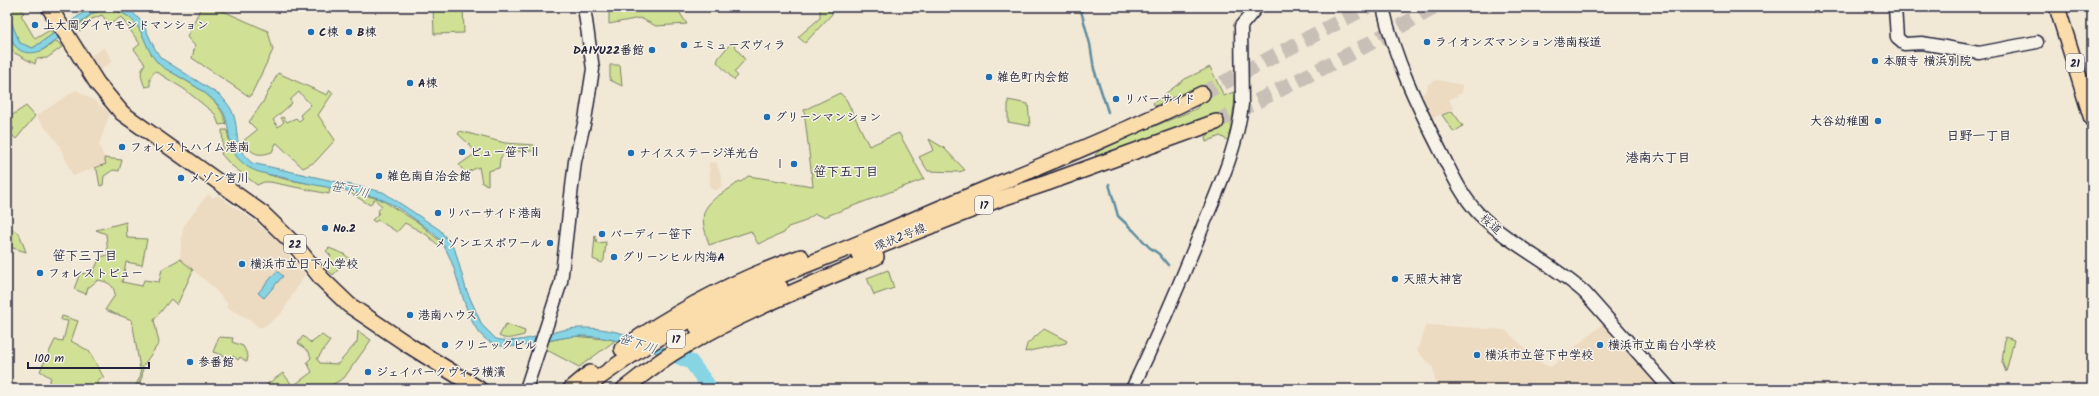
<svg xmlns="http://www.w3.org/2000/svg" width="2099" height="396" font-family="Kalam,'Klee One',sans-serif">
  <rect width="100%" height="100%" fill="#f2e8d6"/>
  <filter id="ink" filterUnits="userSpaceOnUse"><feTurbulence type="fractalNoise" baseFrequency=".025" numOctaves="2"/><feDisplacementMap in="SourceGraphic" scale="8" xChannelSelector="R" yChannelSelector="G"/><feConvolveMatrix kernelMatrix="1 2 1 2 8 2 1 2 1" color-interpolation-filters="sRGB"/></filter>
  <g filter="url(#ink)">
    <g fill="#ecdac1">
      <polygon points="104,48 113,61 100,70 91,56"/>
      <polygon points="1437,80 1462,85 1462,93 1449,100 1454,109 1431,118 1421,95 1427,90 1428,84"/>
      <polygon points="76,90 95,101 110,113 99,144 106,163 73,176 58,143 36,116"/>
      <polygon points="716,162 722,179 721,187 715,191 710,188 709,163"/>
      <polygon points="208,194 213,198 217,195 253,220 278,241 305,274 281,314 263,327 258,327 251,320 226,307 228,304 212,286 180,259 183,227"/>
      <polygon points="1603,324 1661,389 1436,389 1433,367 1425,360 1417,350 1427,325 1505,330 1543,364 1551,367"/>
    </g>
    <g fill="#d0e094" stroke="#798168" fill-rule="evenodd">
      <path d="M7,7H20L24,13L21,15L35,39L50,30L53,34L33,48C30,47 26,47 23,46C16,42 7,15 7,7Z"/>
      <polygon points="201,7 214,7 268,31 273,50 250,97 192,58 195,46 187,37"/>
      <polygon points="433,7 463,7 464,33 434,34"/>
      <polygon points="609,7 662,7 664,9 676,7 687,24 656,26 640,18 609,24"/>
      <polygon points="820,7 831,7 832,14 805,43 798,37 820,18"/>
      <path d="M103,10C112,10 121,11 129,17C145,29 145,49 158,63C162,67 168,70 173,73C194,86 221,98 226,124L219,125L215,114L184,89L155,71L150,78V86L145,87C141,78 139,72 145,64L134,49L140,44L121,17L109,25L102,15L92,19L80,31L76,27L93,13Z"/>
      <polygon points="7,30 14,45 41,51 57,41 62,47 47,58 36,59 35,64 9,50"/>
      <polygon points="732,42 745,60 734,72 738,76 734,80 717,62 719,57"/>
      <polygon points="610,65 620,65 622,86 610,80"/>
      <path d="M1210,67L1224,96L1236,91L1229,141L1220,136L1206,142L1205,137L1211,133L1215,128L1212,118C1196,116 1181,129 1166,134C1143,142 1119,147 1096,156L1095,155L1104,147L1196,109L1205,97L1197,90H1189L1155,106L1153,103L1185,79Z"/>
      <path d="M278,73L327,95L330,90L333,93L318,115L335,140L315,162L303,168L278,144L276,143L272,152C257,157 252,154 243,141L257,130L249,122L263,102ZM299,92L311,105L300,115L303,118L299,121L296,118L287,122L283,117L281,118L284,122L278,127L273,120L292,103L290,100Z"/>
      <path d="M840,93L846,99L869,146L899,133L924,179L824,217L815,214L803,222L788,227L784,233L758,244L751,231L709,245C702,220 697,210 721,194C728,189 734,187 739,181L741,182L748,176L813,186L804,110Z"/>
      <polygon points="1008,100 1028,104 1030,126 1008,122"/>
      <polygon points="26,106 35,116 16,139 10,133 14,129 9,123 11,121 8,118"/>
      <polygon points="1452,111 1463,126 1454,132 1442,115"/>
      <path d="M222,130H227C233,179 291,179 330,187L329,194L270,182H264L257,185L231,165L221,154L223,148Z"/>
      <polygon points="460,131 505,143 534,145 534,151 504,152 500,159 499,168 488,171 488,185 482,183 479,167 465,173 459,165 476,153 468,143 458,134"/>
      <polygon points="929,139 944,148 965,170 959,172 928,171 919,157 934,150"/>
      <polygon points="104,158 122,160 119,171 113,170 104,176 103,185 100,186 97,170 94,168 106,164"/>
      <polygon points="352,192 380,199 419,223 442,243 439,246 427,235 405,223 397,232 378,220 375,222 372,220 379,213 378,211 382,206 374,199 370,205 352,194"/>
      <path d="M126,222L127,238L147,239L142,265L126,262L122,282L142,286L144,280L159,282L162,269L180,259L193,270L177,305L171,299L154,320L159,343L143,366L142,377L137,389H134L141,375L132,320L105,310L115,295C114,284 108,282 98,280L88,288L86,294L74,289L80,273L92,275L100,257L108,255L106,234L96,230Z"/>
      <polygon points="7,226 19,233 26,252 10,247 10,234 7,234"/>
      <polygon points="595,235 597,243 606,242 604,260 602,263 593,259"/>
      <polygon points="329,248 344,254 349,258 333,275 323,266 331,256 326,251"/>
      <polygon points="888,270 894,288 874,295 867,278"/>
      <polygon points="62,316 78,321 71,341 89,351 104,378 98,379 98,389 46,389 51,378 40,371 55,340 63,341 68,321 61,320"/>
      <path d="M506,324L525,331L524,335C516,337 507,341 499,336Z"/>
      <polygon points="1044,329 1067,341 1066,343 1025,352 1027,344"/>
      <polygon points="358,331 371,340 344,378 328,387 323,389 268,389 266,385 283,373 293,386 312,372 307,362 311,358 309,352 298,343 303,336 311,343 322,335 330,341 317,359 320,363 338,364 357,342"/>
      <polygon points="573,336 616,340 579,367 545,349 547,341"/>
      <polygon points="219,337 233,338 232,342 243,346 248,356 247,362 240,357 238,360 233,356 232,358 213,352"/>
      <polygon points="2005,337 2014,340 2006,372 2002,362"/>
    </g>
    <g fill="#86d4e4" stroke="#5e8da0">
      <path d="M125,7C149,22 146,38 161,58L221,96C225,101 229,105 232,111C241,132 231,145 252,163L383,192L440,230L455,250L466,289L482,325L496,339C524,346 553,328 581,328C619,327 656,345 692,359L684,362C652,352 618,337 584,336C558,335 516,353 494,344C458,330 463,257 433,233C418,221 395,204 378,198C369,195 361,194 352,192C327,187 302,183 277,176C266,174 254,172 245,165C223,148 233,127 222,110C211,94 190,83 173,73C168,70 161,67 157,62C144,48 144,26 126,15C115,9 105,9 93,13L41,51C12,60 7,34 7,12L20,43L33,48L90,8Z"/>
      <polygon points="277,271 283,276 264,298 258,293"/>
    </g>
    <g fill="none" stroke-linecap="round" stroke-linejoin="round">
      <g stroke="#5e8da0" stroke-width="2.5">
        <polyline points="1080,7 1090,44 1094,69 1108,112"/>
        <polyline points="1109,184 1118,216 1134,231 1149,247 1159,254 1168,265"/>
      </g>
      <polyline stroke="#86d4e4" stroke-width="15" points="670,353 691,362 711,389"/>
      <g stroke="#c8c0b7" stroke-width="15" stroke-dasharray="15 8" stroke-linecap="butt">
        <polyline points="1202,94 1367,7"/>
        <polyline points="1216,122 1352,53 1435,7"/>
      </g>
      <defs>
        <g id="tertiary">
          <path d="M1383,7C1394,58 1418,107 1442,154C1452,174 1462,196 1478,213C1510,245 1552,263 1585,293L1670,389"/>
          <polyline points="1895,7 1897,38 1904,44 1922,43 1979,53 2037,42"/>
          <polyline points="526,389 561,282 575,161 585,120 593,69 584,7"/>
          <path d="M1132,389C1156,339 1178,288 1199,236C1216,193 1237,151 1242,104L1241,26L1257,7"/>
        </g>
        <g id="primary">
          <polyline points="49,7 97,83 122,113 262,213 295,245 322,279 349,305 410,346 479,389"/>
          <polyline points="2057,7 2092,119"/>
          <polyline points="859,254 999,199 1047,183 1216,122"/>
          <polyline points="697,327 780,287"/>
          <path d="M622,349C678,310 737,279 801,257"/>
          <polyline points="571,389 590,373"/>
          <path d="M584,389C636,349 691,317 749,289C788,271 828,257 867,240C978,190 1092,148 1202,94"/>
          <path d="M624,389C641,376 658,362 676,351C739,313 808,286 876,257"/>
        </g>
      </defs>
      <use href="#tertiary" stroke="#22223b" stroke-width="15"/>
      <use href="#primary" stroke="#22223b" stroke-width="18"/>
      <use href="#tertiary" stroke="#f7f3e8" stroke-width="12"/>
      <use href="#primary" stroke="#fbdcab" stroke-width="15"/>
    </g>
  </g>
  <g fill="#1f6fb2" stroke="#f7f3e8" stroke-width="1.5">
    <circle cx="35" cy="25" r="4"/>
    <circle cx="311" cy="32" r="4"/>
    <circle cx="349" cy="32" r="4"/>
    <circle cx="1427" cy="42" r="4"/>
    <circle cx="684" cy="45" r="4"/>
    <circle cx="652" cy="50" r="4"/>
    <circle cx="1875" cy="61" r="4"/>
    <circle cx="989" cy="77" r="4"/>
    <circle cx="410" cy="83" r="4"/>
    <circle cx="1116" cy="99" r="4"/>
    <circle cx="767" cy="117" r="4"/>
    <circle cx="1878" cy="121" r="4"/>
    <circle cx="122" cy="147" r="4"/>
    <circle cx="462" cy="152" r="4"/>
    <circle cx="631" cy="153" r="4"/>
    <circle cx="794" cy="164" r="4"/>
    <circle cx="379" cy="176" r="4"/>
    <circle cx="181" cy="178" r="4"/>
    <circle cx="438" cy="213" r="4"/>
    <circle cx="325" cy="228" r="4"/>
    <circle cx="602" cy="234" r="4"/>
    <circle cx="550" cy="243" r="4"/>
    <circle cx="614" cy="257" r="4"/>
    <circle cx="242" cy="264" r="4"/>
    <circle cx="40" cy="273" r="4"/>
    <circle cx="1395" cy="279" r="4"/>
    <circle cx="410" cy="315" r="4"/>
    <circle cx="445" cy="345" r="4"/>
    <circle cx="1600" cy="345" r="4"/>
    <circle cx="1477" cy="355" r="4"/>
    <circle cx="190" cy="362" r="4"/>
    <circle cx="368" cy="372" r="4"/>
  </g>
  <g text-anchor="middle" stroke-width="3" stroke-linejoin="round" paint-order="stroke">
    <g fill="#f7f3e8" stroke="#62616f" stroke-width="1">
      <rect x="2066" y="54" width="18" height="18" rx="3"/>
      <rect x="975" y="196" width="18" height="18" rx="3"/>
      <rect x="284" y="235" width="22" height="18" rx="3"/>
      <rect x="667" y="330" width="18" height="18" rx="3"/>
    </g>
    <g font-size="11" font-weight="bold" fill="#22223b">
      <text x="2075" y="67">21</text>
      <text x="984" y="209">17</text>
      <text x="295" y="248">22</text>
      <text x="676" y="343">17</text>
    </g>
    <g font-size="12" font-weight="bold" fill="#22223b" stroke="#f7f3e8" text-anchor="start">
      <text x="43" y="29">上大岡ダイヤモンドマンション</text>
      <text x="319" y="36">C棟</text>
      <text x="357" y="36">B棟</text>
      <text x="1435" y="46">ライオンズマンション港南桜道</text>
      <text x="692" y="49">エミューズヴィラ</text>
      <text x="644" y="54" text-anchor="end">DAIYU22番館</text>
      <text x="1883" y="65">本願寺 横浜別院</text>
      <text x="997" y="81">雑色町内会館</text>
      <text x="418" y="87">A棟</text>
      <text x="1124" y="103">リバーサイド</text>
      <text x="775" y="121">グリーンマンション</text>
      <text x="1870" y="125" text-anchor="end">大谷幼稚園</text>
      <text x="130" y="151">フォレストハイム港南</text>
      <text x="470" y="156">ビュー笹下Ⅱ</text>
      <text x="639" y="157">ナイスステージ洋光台</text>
      <text x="786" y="168" text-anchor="end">Ⅰ</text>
      <text x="387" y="180">雑色南自治会館</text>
      <text x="189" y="182">メゾン宮川</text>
      <text x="446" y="217">リバーサイド港南</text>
      <text x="333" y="232">No.2</text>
      <text x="610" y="238">バーディー笹下</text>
      <text x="542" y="247" text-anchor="end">メゾンエスポワール</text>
      <text x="622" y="261">グリーンヒル内海A</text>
      <text x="250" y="268">横浜市立日下小学校</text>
      <text x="48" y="277">フォレストビュー</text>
      <text x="1403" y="283">天照大神宮</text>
      <text x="418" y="319">港南ハウス</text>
      <text x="453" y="349">クリニックビル</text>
      <text x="1608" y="349">横浜市立南台小学校</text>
      <text x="1485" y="359">横浜市立笹下中学校</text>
      <text x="198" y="366">参番館</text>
      <text x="376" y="376">ジェイパークヴィラ横濱</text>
    </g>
    <g font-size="12" fill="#22223b" stroke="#f7f3e8">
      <text transform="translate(1491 224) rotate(41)" y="4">桜道</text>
      <text transform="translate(900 237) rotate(-22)" y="4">環状2号線</text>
    </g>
    <g font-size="13" font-weight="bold" fill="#22223b" stroke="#f7f3e8">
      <text x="1979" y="140">日野一丁目</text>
      <text x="1658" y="162">港南六丁目</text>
      <text x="846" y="176">笹下五丁目</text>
      <text x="85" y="260">笹下三丁目</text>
    </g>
    <g font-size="13" font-style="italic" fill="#40576e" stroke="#f7f3e8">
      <text transform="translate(350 189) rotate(12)" y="5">笹下川</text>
      <text transform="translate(638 343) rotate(18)" y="5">笹下川</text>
    </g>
  </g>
  <rect width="2099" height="396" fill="none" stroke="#f7f3e8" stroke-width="24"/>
  <rect x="12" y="12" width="2075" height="372" fill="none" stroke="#22223b" stroke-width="1.5" filter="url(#ink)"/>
  <path d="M28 362v6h121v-6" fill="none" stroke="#22223b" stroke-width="2"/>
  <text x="34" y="362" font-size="12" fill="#22223b" stroke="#f7f3e8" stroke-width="3" paint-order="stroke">100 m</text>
</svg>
